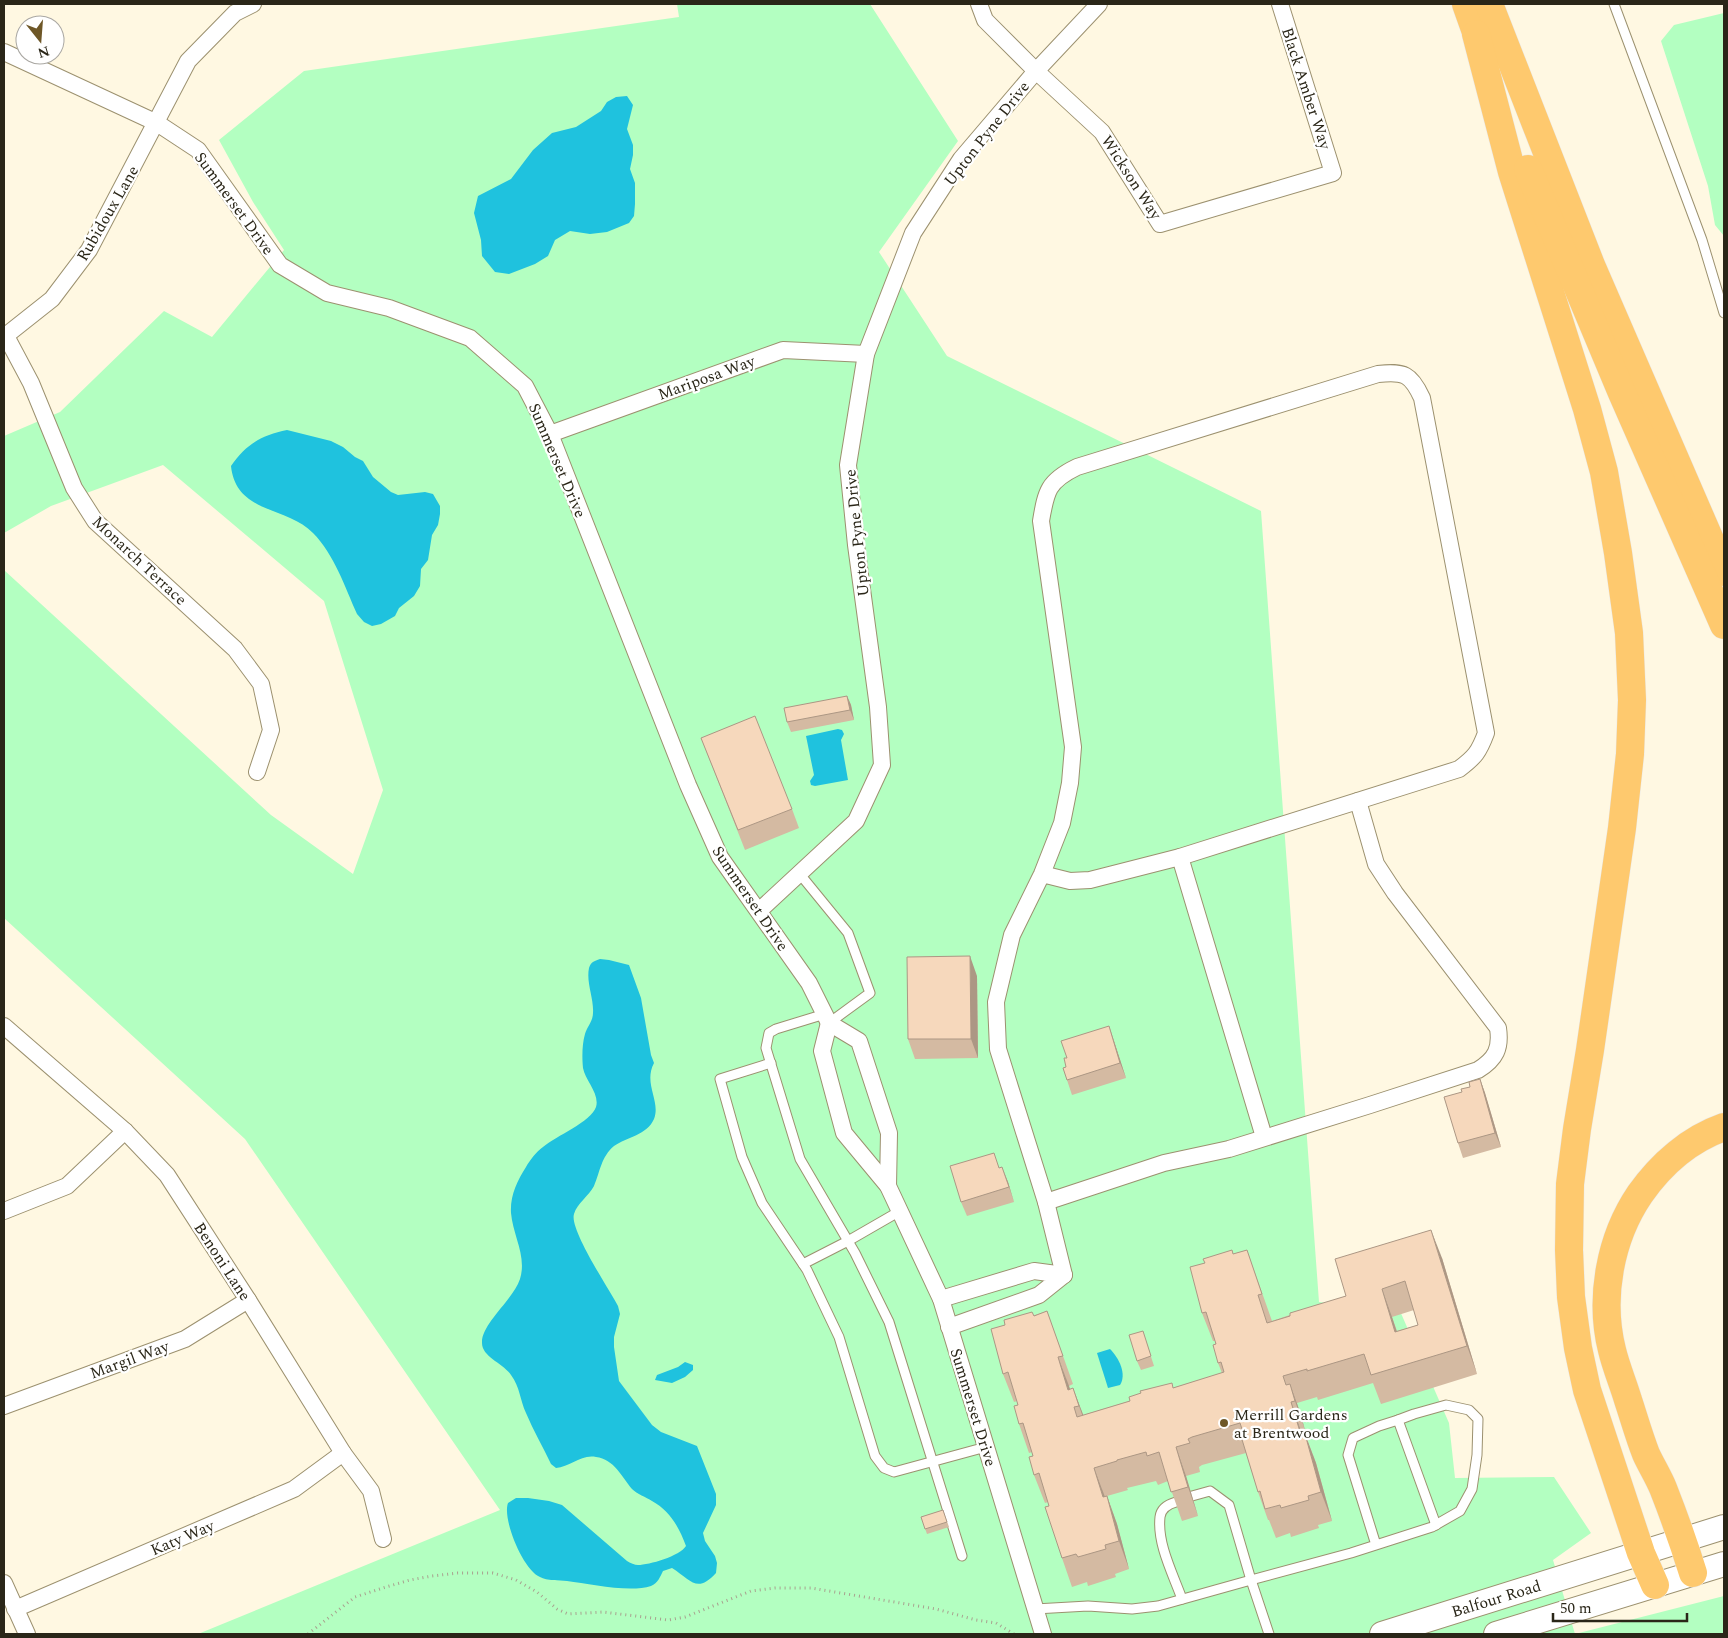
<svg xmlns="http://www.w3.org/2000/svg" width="1728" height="1638" font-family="Spectral,serif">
  <rect width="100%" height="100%" fill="#fff8e2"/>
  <g fill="#b3ffc1">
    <polygon points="677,4 870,4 958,141 879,252 947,356 1261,511 1319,1302 1400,1311 1449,1423 1455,1478 1554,1477 1591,1533 1553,1560 1575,1634 1724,1596 1724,1634 198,1634 500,1510 245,1139 4,918 4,570 271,815 353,874 383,790 324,601 163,465 51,506 4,533 4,436 60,412 164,311 212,337 284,250 253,202 219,140 304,71 679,17"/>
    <polygon points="1724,13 1724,236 1715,225 1708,186 1661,41 1674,25"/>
  </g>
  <g fill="#1fc2de">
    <polygon points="627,96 633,105 627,129 633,145 633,155 630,169 635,183 635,204 634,216 629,223 607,232 590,234 570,231 555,240 548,256 535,264 509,274 495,272 482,256 481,240 474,213 478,196 511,179 533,150 552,133 576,127 601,111 607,102 616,97"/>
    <path d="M287,430L331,441L343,447L355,457L363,461L373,477L391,492L398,495L425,492L433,494L440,506V514L438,525L432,535L428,560L421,569L420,586L414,596L399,608L395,616L381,624L372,626L364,622L357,614C345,587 334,554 313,533C287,506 236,514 231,466C246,444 262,435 287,430Z"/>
    <polygon points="838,729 842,730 844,734 841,740 848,780 815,786 811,785 810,781 814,775 806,736"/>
    <path d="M600,959L609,960L629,965L641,998L651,1055L654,1063C643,1084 661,1101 654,1119C647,1135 627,1137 614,1146C601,1157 600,1172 594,1186C589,1196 577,1203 574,1214C569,1229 609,1289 618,1306L620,1314L614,1337V1347L619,1381L652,1425L661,1432L697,1446L716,1494V1505L703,1533L705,1541L715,1556L717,1563L716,1573C697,1594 691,1580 672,1568L663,1571C660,1577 658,1583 651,1586C630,1593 590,1584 567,1581C559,1580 547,1581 540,1577C523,1570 502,1519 508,1503L516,1498H528L549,1501L562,1505L627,1561C630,1563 635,1565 638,1565C649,1565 680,1556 686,1546C679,1527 670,1511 652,1501C646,1497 637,1494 632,1489C622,1477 614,1459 596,1457C581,1454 570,1467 556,1468L551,1464C543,1447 533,1430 526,1413C520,1400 520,1387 511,1375C503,1363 482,1357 482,1343C481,1324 513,1300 520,1279C527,1256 513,1236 511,1213C510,1196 517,1181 526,1167C530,1160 536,1152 543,1147C556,1136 591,1122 596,1107C600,1094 585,1080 583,1068C582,1058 582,1044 585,1034C587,1027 593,1021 593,1013C594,998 586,983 589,968C591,962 594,961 600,959Z"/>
    <path d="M1110,1349C1119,1358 1127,1374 1120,1385L1108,1388L1097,1353Z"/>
    <polygon points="685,1362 693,1365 693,1370 685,1377 672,1383 655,1380 657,1375 678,1367"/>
  </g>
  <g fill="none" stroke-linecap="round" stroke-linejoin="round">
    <defs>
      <g id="lane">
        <polyline points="1614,4 1702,240 1724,313"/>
        <polyline points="799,873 848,933 870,993 829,1023"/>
        <polyline points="825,1014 776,1029 769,1033 766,1048 800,1159 855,1253 889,1322 962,1556"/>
        <polyline points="771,1063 720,1079 742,1157 762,1203 807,1270 839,1337 875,1456 884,1468 894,1472 986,1447"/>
        <polyline points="803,1264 848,1241 900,1211"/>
        <polyline points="1398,1420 1436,1525"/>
        <polyline points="1192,1496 1210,1491 1229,1505 1251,1580 1351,1553 1432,1527 1460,1511 1472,1489 1477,1455 1478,1419 1469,1410 1446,1405 1414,1414 1398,1420 1379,1426 1353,1438 1348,1455 1376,1545"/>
        <path d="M1176,1502C1169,1504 1161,1508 1160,1517C1157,1544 1173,1574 1182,1599"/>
        <polyline points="1035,1609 1088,1606 1132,1609 1158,1606 1251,1580 1269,1634"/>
      </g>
      <g id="street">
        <polyline points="979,4 985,20 1036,71 1102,132 1160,224 1333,173 1280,4"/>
        <polyline points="4,52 157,123 198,150 280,265 327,293 389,308 470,338 525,386 550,434 688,785 720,857 809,983 829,1023 859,1041 889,1133 888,1186"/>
        <polyline points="6,336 31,383 74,488 95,521 235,649 261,684 271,730 257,772"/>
        <polyline points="4,337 52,299 89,250 188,61 235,13 253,4"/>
        <polyline points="550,434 783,350 866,354"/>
        <polyline points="1180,857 1264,1137"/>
        <path d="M1042,874L1070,881L1090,880L1180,857L1459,769C1475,757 1479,752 1486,733L1422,398C1411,374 1404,371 1378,374L1077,467C1048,481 1046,491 1041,521L1073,747L1070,783L1062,823L1042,874L1012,935L996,1002L998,1049L1046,1202L1064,1275"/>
        <polyline points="759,911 856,821 882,765 878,707 856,545 848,465 866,354 913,233 961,159 1036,71 1099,4"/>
        <polyline points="829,1023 822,1051 844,1133 888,1186 941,1299 1043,1634"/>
        <polyline points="4,1026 125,1131 167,1175 248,1300 343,1453 371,1491 383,1539"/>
        <path d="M1046,1202L1164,1163L1229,1149L1370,1105L1478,1070C1496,1059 1501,1048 1498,1028L1395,893L1376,864L1358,801"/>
        <polyline points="4,1211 67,1186 125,1131"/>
        <polyline points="941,1299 1034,1271 1064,1275 1039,1295 949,1327"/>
        <polyline points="4,1406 185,1339 248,1300"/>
        <polyline points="4,1583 27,1634"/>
        <polyline points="15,1609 294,1489 343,1453"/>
      </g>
      <g id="secondary">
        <polyline points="1382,1634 1724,1527"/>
        <polyline points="1496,1634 1724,1564"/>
      </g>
      <g id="highway">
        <polyline points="1466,4 1482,49"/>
        <polyline points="1489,4 1591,265 1724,572"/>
        <polyline points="1476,34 1512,172 1587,409 1604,472 1618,553 1629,633 1632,700 1630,754 1622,828 1590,1050 1577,1129 1570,1184 1569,1250 1571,1297 1578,1348 1587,1390 1641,1553 1655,1585"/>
        <polyline points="1528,169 1622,393 1724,625"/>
        <path d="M1693,1573C1684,1544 1674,1516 1663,1488C1658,1476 1651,1465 1646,1454C1639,1436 1634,1418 1628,1400C1623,1383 1616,1367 1612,1350C1599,1298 1610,1238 1640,1194C1661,1164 1690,1139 1724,1127"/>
      </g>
    </defs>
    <use href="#lane" stroke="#9c916f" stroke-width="11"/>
    <use href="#street" stroke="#9c916f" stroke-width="18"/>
    <use href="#secondary" stroke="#9c916f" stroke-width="26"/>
    <use href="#highway" stroke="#eae9e8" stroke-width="29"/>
    <polyline stroke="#a8a28f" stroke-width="3" stroke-dasharray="1 4" stroke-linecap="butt" points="308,1634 355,1597 386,1587 410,1580 432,1576 458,1573 493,1573 516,1580 537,1592 557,1609 568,1614 603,1612 668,1620 685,1617 751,1591 775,1588 811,1588 936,1609 976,1620 996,1623 1014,1634"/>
    <use href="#lane" stroke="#fff" stroke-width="9"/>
    <use href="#street" stroke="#fff" stroke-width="16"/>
    <use href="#secondary" stroke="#fff" stroke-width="24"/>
    <use href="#highway" stroke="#fec96e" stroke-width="28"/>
  </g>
  <g fill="#d4baa2" fill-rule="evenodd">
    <polygon points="847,696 851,705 854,720 791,732 787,722"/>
    <polygon points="701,738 792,809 799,828 745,850"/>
    <polygon points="977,976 978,1058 915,1059 908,1039"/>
    <polygon points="1109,1026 1126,1078 1072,1095 1063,1068 1066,1067 1067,1058"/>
    <polygon points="1480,1079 1485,1093 1501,1147 1463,1158 1458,1143 1462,1092 1470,1087"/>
    <polygon points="1000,1168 1008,1182 1014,1202 967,1216 961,1202"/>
    <path d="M1247,1250L1272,1321L1346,1296L1442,1258L1477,1374L1381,1404L1373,1383L1318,1400L1317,1397L1297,1403L1305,1430L1301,1431L1302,1435L1305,1434L1316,1463L1332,1521L1318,1525L1319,1528L1291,1537L1290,1533L1276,1538L1269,1520H1268L1258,1492L1246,1453L1202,1465L1199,1467L1200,1472L1186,1476L1198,1516L1182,1521L1168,1481L1158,1485L1156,1481L1127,1488L1128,1490L1107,1496L1117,1524L1129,1569L1115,1574L1116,1577L1088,1586L1087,1582L1072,1587L1062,1558L1048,1502L1045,1503L1034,1475L1033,1456L1032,1452L1029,1453L1019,1424L1018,1405L1017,1401L1014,1402L1003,1374L1005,1325L1047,1311L1073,1384L1069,1386L1070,1389L1073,1388L1083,1415L1222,1373L1218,1363L1215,1341H1213L1202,1313L1233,1254ZM1414,1310L1418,1325L1397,1331L1392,1317Z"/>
    <polygon points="1146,1341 1154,1366 1141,1370 1137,1361"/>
    <polygon points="943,1510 949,1527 927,1534 921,1517"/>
  </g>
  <g fill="#ac9784">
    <polygon points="847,696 851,705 854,720 850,710"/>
    <polygon points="970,956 977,976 978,1058 971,1039"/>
    <polygon points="1109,1026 1114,1041 1126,1078 1120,1063"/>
    <polygon points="1480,1079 1485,1093 1501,1147 1495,1133"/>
    <polygon points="1002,1167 1008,1182 1014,1202 1009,1187"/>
    <polygon points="1431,1230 1442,1258 1477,1374 1467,1346"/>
    <polygon points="1382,1289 1392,1317 1406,1360 1395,1332"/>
    <polygon points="1058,1357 1069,1386 1075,1407 1068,1390"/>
    <polygon points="1290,1384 1300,1412 1305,1430 1295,1401"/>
    <polygon points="1073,1388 1084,1417 1089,1434 1079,1406"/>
    <polygon points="1291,1402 1301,1431 1311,1464 1301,1435"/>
    <polygon points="1305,1434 1316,1463 1332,1521 1321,1492"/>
    <polygon points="1176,1447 1186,1476 1198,1516 1188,1487"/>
    <polygon points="1094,1468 1105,1497 1103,1497"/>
    <polygon points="1107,1496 1117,1524 1129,1569 1119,1541"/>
  </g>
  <g fill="#f6d8bc" stroke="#ac9784" fill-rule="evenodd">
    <polygon points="847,696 850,710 787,722 784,708"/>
    <polygon points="755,716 792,809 738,830 701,738"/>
    <polygon points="970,956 971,1039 908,1039 907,957"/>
    <polygon points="1109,1026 1120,1063 1067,1080 1063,1068 1066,1067 1064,1058 1067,1058 1061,1041"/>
    <polygon points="1480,1079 1495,1133 1458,1143 1444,1097 1462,1092 1461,1089 1470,1087 1469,1082"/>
    <polygon points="994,1153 999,1168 1002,1167 1009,1187 961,1202 950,1166"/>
    <path d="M1431,1230L1467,1346L1371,1375L1364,1354L1307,1371V1369L1283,1376L1286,1385L1290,1384L1295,1401L1291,1402L1301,1435L1305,1434L1321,1492L1308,1496L1309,1500L1281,1508L1280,1505L1265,1509L1260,1491L1258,1492L1240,1433L1243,1432L1240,1423L1192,1437L1188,1439L1190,1443L1176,1447L1188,1487L1171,1492L1159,1452L1147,1456L1146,1452L1117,1460V1461L1094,1468L1103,1497L1107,1496L1119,1541L1105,1545L1106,1549L1078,1557L1076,1554L1062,1558L1045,1507L1049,1506L1039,1473L1034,1475L1029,1457L1033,1456L1023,1423L1019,1424L1014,1406L1018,1405L1008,1372L1003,1374L991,1329L1005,1325L1004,1320L1032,1312L1034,1316L1047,1311L1063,1356L1058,1357L1068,1390L1073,1388L1079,1406L1074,1407L1077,1417L1130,1401L1129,1397L1141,1393L1140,1391L1172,1383L1173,1388L1224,1372L1221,1362L1218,1363L1213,1345L1216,1344L1206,1312L1202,1313L1190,1267L1205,1263L1203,1259L1232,1250L1233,1254L1247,1250L1262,1294L1258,1295L1267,1323L1290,1316V1313L1346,1296L1335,1259ZM1405,1281L1418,1325L1395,1332L1382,1289Z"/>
    <polygon points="1143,1331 1151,1356 1137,1361 1129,1335"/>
    <polygon points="943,1510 947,1522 925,1529 921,1517"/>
  </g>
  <circle fill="#6e5727" stroke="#fff" stroke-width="2" cx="1224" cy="1423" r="5"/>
  <g text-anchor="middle" stroke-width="4.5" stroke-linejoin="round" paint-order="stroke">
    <g font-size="16" fill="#2a2618" stroke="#fff">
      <text transform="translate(1307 88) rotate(72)" y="6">Black Amber Way</text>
      <text transform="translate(986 133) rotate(-52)" y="6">Upton Pyne Drive</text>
      <text transform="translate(1132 177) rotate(57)" y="6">Wickson Way</text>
      <text transform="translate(235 203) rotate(54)" y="6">Summerset Drive</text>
      <text transform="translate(107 213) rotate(-60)" y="6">Rubidoux Lane</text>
      <text transform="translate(706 377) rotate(-20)" y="6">Mariposa Way</text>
      <text transform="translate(558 460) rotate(67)" y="6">Summerset Drive</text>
      <text transform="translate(856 533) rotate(-96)" y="6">Upton Pyne Drive</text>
      <text transform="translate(140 560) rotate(43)" y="6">Monarch Terrace</text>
      <text transform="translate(751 898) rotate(56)" y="6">Summerset Drive</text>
      <text transform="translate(223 1261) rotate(57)" y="6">Benoni Lane</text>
      <text transform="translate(129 1359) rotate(-20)" y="6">Margil Way</text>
      <text transform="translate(974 1407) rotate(73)" y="6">Summerset Drive</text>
      <text transform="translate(182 1537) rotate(-23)" y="6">Katy Way</text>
      <text transform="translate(1496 1598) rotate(-17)" y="6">Balfour Road</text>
    </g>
    <g font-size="16" fill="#2a2618" stroke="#fff" text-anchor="start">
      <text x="1234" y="1420">Merrill Gardens<tspan x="1234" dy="18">at Brentwood</tspan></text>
    </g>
  </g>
  <rect width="1728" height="1638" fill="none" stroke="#2a2618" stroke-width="10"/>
  <g transform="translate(40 40) rotate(163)"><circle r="24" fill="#ffffff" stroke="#aaa8a3"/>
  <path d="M0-4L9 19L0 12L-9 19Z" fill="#6e5727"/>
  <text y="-8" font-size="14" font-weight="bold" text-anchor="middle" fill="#2a2618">N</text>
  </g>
  <path d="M1553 1613v8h134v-8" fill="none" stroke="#2a2618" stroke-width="2.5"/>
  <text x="1560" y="1613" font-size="15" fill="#2a2618" stroke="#ffffff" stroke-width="4" paint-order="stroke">50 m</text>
</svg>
